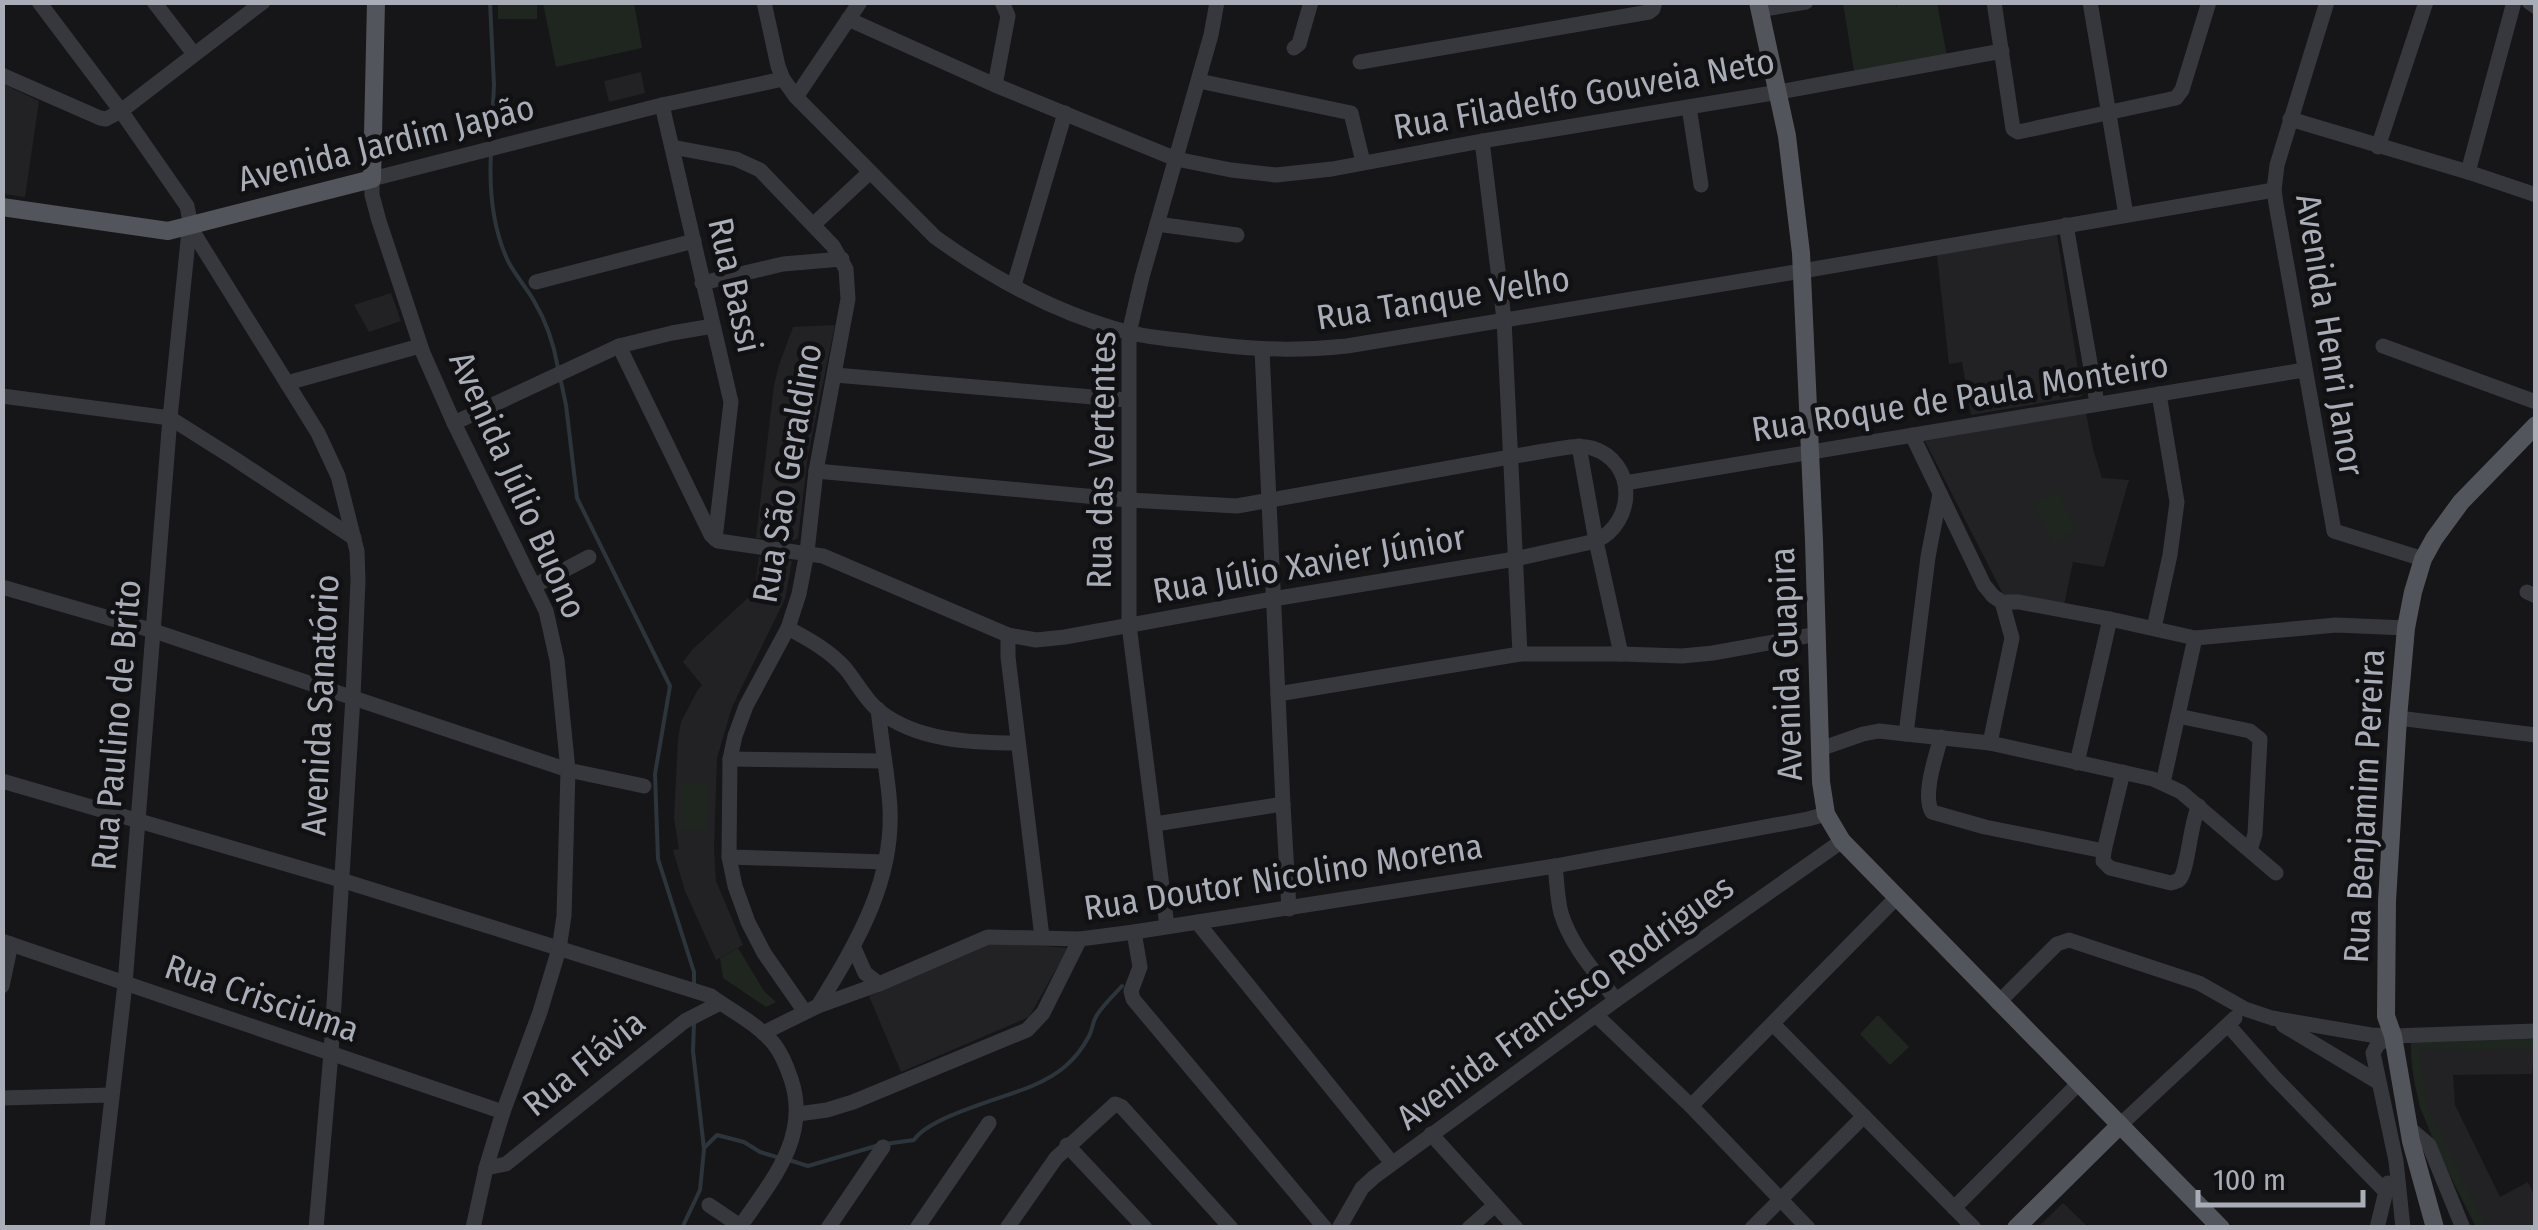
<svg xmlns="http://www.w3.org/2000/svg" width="2538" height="1230" font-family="'Fira Sans Condensed',sans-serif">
  <rect width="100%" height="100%" fill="#161618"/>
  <g fill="#222225">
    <polygon points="641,72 645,93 609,102 604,81"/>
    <polygon points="3,84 39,101 25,197 3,194"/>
    <polygon points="2057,235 2082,396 1971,415 1962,362 1949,364 1937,255"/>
    <polygon points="391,293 401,321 369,332 354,305"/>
    <polygon points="835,325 808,455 798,538 794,540 756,538 774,385 779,365 793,327"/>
    <polygon points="2086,413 2093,449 2102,478 2129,480 2104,567 2073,562 2064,605 2003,594 1925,441"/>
    <polygon points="759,557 792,561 785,599 732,707 717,758 714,849 716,881 743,945 716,960 685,891 673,850 679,849 674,819 678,739 681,722 697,691 702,685 683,662 692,650 754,592"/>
    <polygon points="996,942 1068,948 1029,1017 901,1072 869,996"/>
    <polygon points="2535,1039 2532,1074 2453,1075 2455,1105 2500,1197 2528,1182 2535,1197 2535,1227 2476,1227 2420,1108 2413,1073 2411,1043"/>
    <polygon points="2063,1203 2088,1227 2038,1227"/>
  </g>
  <g fill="#1e261f">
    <rect x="498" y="3" width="39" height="16"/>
    <polygon points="543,3 634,3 642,48 556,67"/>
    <polygon points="1843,3 1895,3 1897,8 1897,3 1937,3 1947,56 1854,71"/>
    <polygon points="2058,491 2077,530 2054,542 2033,503"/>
    <rect x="681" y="783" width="27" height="47"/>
    <polygon points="738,948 764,991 776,1002 766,1007 723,978 720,958"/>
    <polygon points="1878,1015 1909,1047 1890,1065 1860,1034"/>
    <path d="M2535,1039V1046L2533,1049L2420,1050L2419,1053L2427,1106L2486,1227H2476C2449,1171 2409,1107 2411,1043L2414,1041Z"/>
  </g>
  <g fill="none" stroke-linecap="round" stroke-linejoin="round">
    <g stroke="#2c353c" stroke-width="4">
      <polyline points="490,2 494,85 491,143"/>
      <path d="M491,152C489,189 492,227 508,261C515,275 526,287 534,301C546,321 554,345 558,368"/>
      <polyline points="560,377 566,405 577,498 670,686 655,774 658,859 694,972 694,988"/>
      <path d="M885,1144L914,1140C930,1116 1004,1098 1032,1086C1058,1075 1076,1061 1089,1036C1093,1029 1092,1022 1097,1015C1104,1004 1114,995 1122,986"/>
      <polyline points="704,1148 717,1135 744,1142 760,1152 780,1158"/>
      <polyline points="789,1160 808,1166 876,1146"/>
      <polyline points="682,1228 700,1190 704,1149 693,1051 694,1022"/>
    </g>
    <g stroke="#37383d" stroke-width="15">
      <polyline points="39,2 121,111 187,206 190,221 170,418 125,984 97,1228"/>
      <polyline points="154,2 194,54"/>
      <path d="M764,2L778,66L783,79L796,97L935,237C992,278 1059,314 1127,332C1146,337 1167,339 1187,341C1244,349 1289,352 1347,346L1802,271L2274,190"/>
      <polyline points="1994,2 2013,129 2018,132 2176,98 2182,90 2209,2"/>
      <polyline points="2090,2 2126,215"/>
      <polyline points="2327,2 2277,165 2274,190 2276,204 2334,531 2423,559"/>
      <polyline points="2529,2 2536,7"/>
      <polyline points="1759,10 1806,2"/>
      <polyline points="848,19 995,85 1176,159 1231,170 1276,175 1332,169 1482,141 1779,92 2002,51"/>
      <polyline points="1294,48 1299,44 1311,2"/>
      <polyline points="1360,62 1649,12 1653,9 1655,2"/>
      <polyline points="2,75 100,118 106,119 121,111 263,2"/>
      <polyline points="1199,81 1351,113 1363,162"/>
      <polyline points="995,85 1008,16 1002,2"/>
      <polyline points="796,97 860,2"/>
      <polyline points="662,105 731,402 715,539"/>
      <polyline points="1689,107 1701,185"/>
      <polyline points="2290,119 2468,172 2536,195"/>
      <polyline points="1482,141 1504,319 1520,654"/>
      <polyline points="672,147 736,159 760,170 833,246 846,269 848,299 816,471 807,552 799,594 788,628 746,706 735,736 730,759 729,857 735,886 748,922 764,953 805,1012"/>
      <polyline points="2378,147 2426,2"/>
      <polyline points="2468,172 2514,2"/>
      <polyline points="1157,224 1237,235"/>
      <polyline points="813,225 870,172"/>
      <polyline points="2066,225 2097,403"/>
      <polyline points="190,227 318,433 338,476 357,551 358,581 353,697 331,1053 316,1228"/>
      <polyline points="536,282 694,241"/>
      <polyline points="702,283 783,264 842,259"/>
      <polyline points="1014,285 1065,113"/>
      <path d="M619,346L711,535L718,541L823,556L1008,635L1036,640L1065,637L1273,599L1515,559L1596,541C1636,522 1637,462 1592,448C1577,444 1559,449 1544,451L1237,506L1129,500L816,471"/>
      <polyline points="2383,346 2536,402"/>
      <polyline points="1262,350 1283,804 1289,909"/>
      <polyline points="835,375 1128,400"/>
      <polyline points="287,383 420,346"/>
      <polyline points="2,396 170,418 235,459 354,538"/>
      <polyline points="454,423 619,346 672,333 713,326"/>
      <polyline points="1912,435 1984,585 1993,596 2002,602 2019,602 2110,619 2195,638 2336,625 2406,628"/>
      <polyline points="1579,446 1596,541 1621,654"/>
      <polyline points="1625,483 2304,370"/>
      <polyline points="534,586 589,557"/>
      <polyline points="2,587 154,631 568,770 644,786"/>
      <polyline points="2527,592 2536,596"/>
      <path d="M788,628C808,639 829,650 845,668C856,681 864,698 878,710C916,741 972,743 1018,743"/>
      <polyline points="2154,628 2170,555 2177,502 2159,394"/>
      <polyline points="1008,635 1008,657 1042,937"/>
      <polyline points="1278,694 1520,654 1621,654 1682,656 1713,653 1818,634"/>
      <polyline points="2178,716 2250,731 2260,739 2255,834 2250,850"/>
      <polyline points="2398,718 2536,735"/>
      <polyline points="1906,734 1928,557 1940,494"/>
      <path d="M1941,737C1936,756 1922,795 1932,812L1985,827L2104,851"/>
      <polyline points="1990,743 2012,638 2002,602"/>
      <polyline points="1820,749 1863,734 1879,731 1906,734 1990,743 2153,779 2181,792 2276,873"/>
      <polyline points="730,759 883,761"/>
      <polyline points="2077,763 2110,619"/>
      <path d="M2123,772L2104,851L2103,861L2110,868L2171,883C2174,882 2177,881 2179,880C2188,872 2190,822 2199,806"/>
      <path d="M2,781L341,880L711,996C731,1011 758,1024 774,1044C782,1054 787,1067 791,1079C811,1137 770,1183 739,1228"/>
      <polyline points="2163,783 2195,638"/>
      <polyline points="1155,824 1283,804"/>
      <polyline points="729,857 885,862"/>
      <path d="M1555,866C1557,881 1557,898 1561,913C1571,946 1596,973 1616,1000"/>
      <polyline points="1197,922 1392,1163"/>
      <polyline points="1167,926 1129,625 1129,333 1142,277 1211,35 1217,2"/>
      <polyline points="1134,932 1140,967 1131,991 1133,999 1325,1228"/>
      <polyline points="2,941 503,1112"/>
      <polyline points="854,948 865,973 879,984"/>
      <polyline points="2,986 11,944"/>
      <polyline points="1998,1003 2057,944 2069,940 2199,983 2245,1009 2272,1018 2371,1035 2393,1036 2536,1031"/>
      <path d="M818,1006C858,941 898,875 889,795C886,766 881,738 878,709"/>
      <polyline points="1596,1015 1691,1106 1808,1228"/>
      <polyline points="1773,1024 1974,1228"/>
      <polyline points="2228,1025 2275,1078 2385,1191"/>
      <polyline points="2283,1025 2378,1082"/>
      <polyline points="763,1033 818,1006 879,984 988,937 1080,939 1134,932 1555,866 1808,819 1826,814"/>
      <polyline points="2393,1036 2378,1044 2373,1053 2396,1161 2403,1228"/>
      <polyline points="2,1098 111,1095"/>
      <polyline points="1691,1106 1897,897"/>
      <polyline points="798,1114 827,1110 853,1102 1027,1030 1043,1013 1080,939"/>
      <polyline points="2119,1126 2235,1018"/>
      <polyline points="2409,1128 2429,1145 2463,1228"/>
      <polyline points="1431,1134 1516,1228"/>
      <polyline points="1067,1145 1145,1228"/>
      <polyline points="486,1168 506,1164 685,1021 720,1003"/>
      <polyline points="709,1205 743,1228"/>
      <polyline points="1954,1208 2078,1084"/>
      <polyline points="473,1228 486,1168 503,1112 540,1012 559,949 564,916 568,770 557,660 546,611 454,423 423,353 379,221 372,195 372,179 662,105 783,79"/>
      <polyline points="828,1228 883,1147"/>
      <polyline points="917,1228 989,1123"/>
      <polyline points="1007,1228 1056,1158 1115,1104 1122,1107 1231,1228"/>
      <polyline points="1339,1228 1362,1188 1374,1177 1616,1000 1842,841"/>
      <polyline points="1469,1228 1495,1205"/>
      <polyline points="1752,1228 1864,1116"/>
      <polyline points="2377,1228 2388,1183"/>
    </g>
    <g stroke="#53555c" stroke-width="18">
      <polyline points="1758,2 1787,136 1801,253 1814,540 1821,782 1826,814 1842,841 2221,1228"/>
      <polyline points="2,207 168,231 372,179 376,2"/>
      <polyline points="2016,1228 2119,1126"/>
      <polyline points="2435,1228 2411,1141 2393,1036 2386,1016 2387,901 2398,718 2406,628 2413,592 2423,559 2434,539 2461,502 2536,425"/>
    </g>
  </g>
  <g text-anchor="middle" stroke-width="9" stroke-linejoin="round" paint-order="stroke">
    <g font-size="35" fill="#a8adb8" stroke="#111113">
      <text transform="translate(1584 94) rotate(-10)" y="12">Rua Filadelfo Gouveia Neto</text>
      <text transform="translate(386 143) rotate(-14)" y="12">Avenida Jardim Japão</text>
      <text transform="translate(735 285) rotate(77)" y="12">Rua Bassi</text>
      <text transform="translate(1443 298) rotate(-9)" y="12">Rua Tanque Velho</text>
      <text transform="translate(2330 335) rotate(81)" y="12">Avenida Henri Janor</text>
      <text transform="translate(1960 397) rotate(-9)" y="12">Rua Roque de Paula Monteiro</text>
      <text transform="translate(1101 460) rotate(-89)" y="12">Rua das Vertentes</text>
      <text transform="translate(787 473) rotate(-80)" y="12">Rua São Geraldino</text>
      <text transform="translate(518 485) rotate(66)" y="12">Avenida Júlio Buono</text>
      <text transform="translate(1309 564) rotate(-10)" y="12">Rua Júlio Xavier Júnior</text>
      <text transform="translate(1786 664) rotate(-92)" y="12">Avenida Guapira</text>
      <text transform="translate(320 705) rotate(-87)" y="12">Avenida Sanatório</text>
      <text transform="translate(116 725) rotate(-85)" y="12">Rua Paulino de Brito</text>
      <text transform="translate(2364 806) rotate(-87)" y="12">Rua Benjamim Pereira</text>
      <text transform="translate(1283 877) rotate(-9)" y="12">Rua Doutor Nicolino Morena</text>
      <text transform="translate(262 998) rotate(19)" y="12">Rua Crisciúma</text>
      <text transform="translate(1565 1002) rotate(-36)" y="12">Avenida Francisco Rodrigues</text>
      <text transform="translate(584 1063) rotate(-39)" y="12">Rua Flávia</text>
    </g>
  </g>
  <rect width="2538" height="1230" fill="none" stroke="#a8adb8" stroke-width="10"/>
  <path d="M2198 1190v15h165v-15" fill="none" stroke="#a8adb8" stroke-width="5"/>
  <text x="2213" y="1190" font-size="30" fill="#a8adb8" stroke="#111113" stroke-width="8" paint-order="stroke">100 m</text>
</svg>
